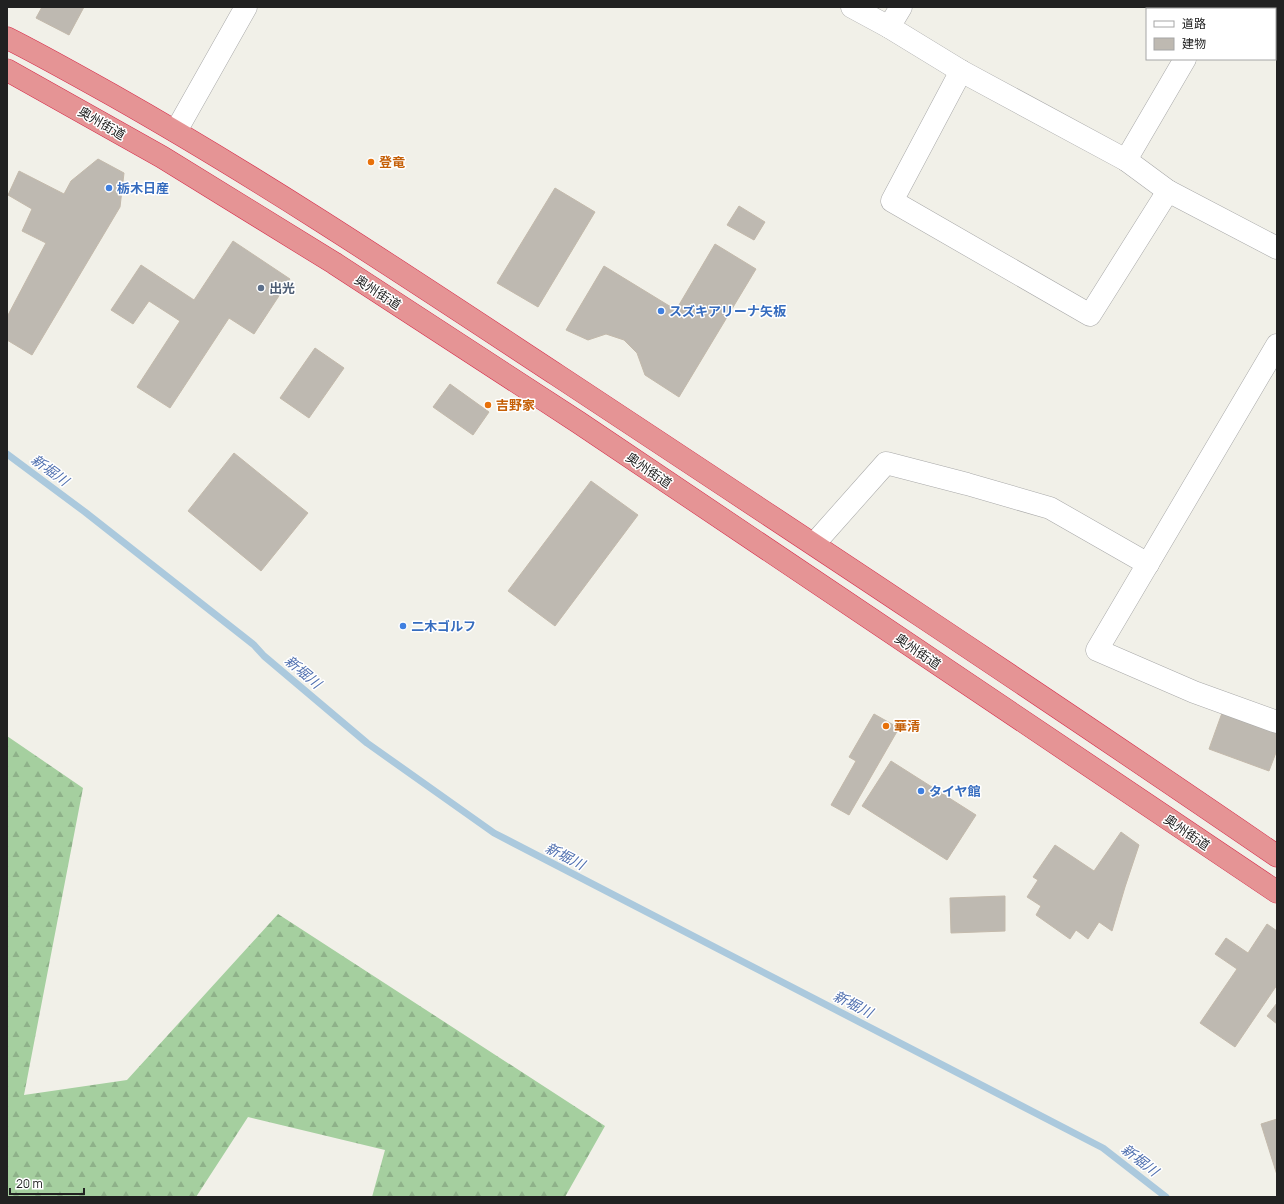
<svg xmlns="http://www.w3.org/2000/svg" width="1284" height="1204" font-family="Manrope,'Noto Sans JP',sans-serif">
  <defs>
    <pattern id="forest-firs" width="22" height="20" patternUnits="userSpaceOnUse"><rect width="22" height="20" fill="#a5cf9f"/><path d="M5 1l3.5 6h-7zM16 11l3.5 6h-7z" fill="#8eb189"/></pattern>
  </defs>
  <rect width="100%" height="100%" fill="#f1f0e8"/>
  <polygon fill="url(#forest-firs)" points="7,736 83,788 24,1095 127,1080 278,914 605,1126 565,1197 372,1197 385,1150 248,1117 196,1197 7,1197"/>
  <g fill="none" stroke-linecap="round" stroke-linejoin="round">
    <polyline stroke="#abc9dd" stroke-width="7" points="7,454 85,512 254,645 264,656 367,743 494,833 1103,1148 1166,1197"/>
  </g>
  <g fill="#beb9b1" stroke="#c3b9ab">
    <polygon points="42,7 84,7 69,35 36,18"/>
    <polygon points="98,159 124,173 120,207 32,355 7,340 7,317 46,243 22,231 32,209 8,195 19,171 64,194 71,181"/>
    <polygon points="555,188 595,212 538,307 497,283"/>
    <polygon points="739,206 765,222 754,240 727,225"/>
    <polygon points="233,241 290,279 254,334 229,318 170,408 137,387 180,321 149,301 133,324 111,310 141,265 194,300"/>
    <polygon points="715,244 756,269 679,397 645,375 637,353 624,340 606,334 588,340 566,330 604,266 676,310"/>
    <polygon points="315,348 344,368 309,418 280,398"/>
    <polygon points="450,384 489,412 473,435 433,407"/>
    <polygon points="234,453 308,513 261,571 188,511"/>
    <polygon points="591,481 638,515 555,626 508,591"/>
    <polygon points="1222,713 1277,733 1277,750 1269,771 1209,749"/>
    <polygon points="874,714 899,728 849,815 831,805 856,761 849,757"/>
    <polygon points="891,761 976,815 947,860 862,806"/>
    <polygon points="1121,832 1139,845 1125,887 1112,931 1099,922 1088,939 1076,930 1070,939 1036,915 1041,906 1027,897 1038,880 1033,877 1055,845 1094,871"/>
    <polygon points="1005,896 1005,931 951,933 950,898"/>
    <polygon points="1267,924 1277,931 1277,985 1235,1047 1200,1023 1237,969 1215,954 1226,938 1248,953"/>
    <polygon points="1277,1003 1277,1024 1267,1016"/>
    <polygon points="1277,1119 1277,1175 1261,1124"/>
  </g>
  <g fill="none" stroke-linecap="round" stroke-linejoin="round">
    <defs>
      <g id="minor">
        <polyline points="852,7 889,27 961,71 1126,160 1168,191 1277,248"/>
        <polyline points="1214,9 1215,7"/>
        <polyline points="889,27 901,7"/>
        <polyline points="961,71 892,201 1090,315 1168,191"/>
        <polyline points="176,131 246,7"/>
        <polyline points="1126,160 1185,59"/>
        <polyline points="1277,345 1097,650 1194,692 1277,722"/>
        <polyline points="814,544 886,463 967,484 1050,508 1148,564"/>
      </g>
      <g id="highway">
        <path d="M7,38C43,56 78,76 114,96C266,182 411,279 557,375C798,534 1039,693 1277,856"/>
        <polyline points="7,70 162,157 334,263 578,422 1277,892"/>
      </g>
    </defs>
    <use href="#minor" stroke="#a8a8a8" stroke-width="23"/>
    <use href="#highway" stroke="#d62e4c" stroke-width="23"/>
    <use href="#minor" stroke="#fff" stroke-width="22"/>
    <use href="#highway" stroke="#e59495" stroke-width="22"/>
  </g>
  <g fill="#e8710a" stroke="#fff" stroke-width="1.5">
    <circle cx="371" cy="162" r="4"/>
    <circle cx="488" cy="405" r="4"/>
    <circle cx="886" cy="726" r="4"/>
  </g>
  <g fill="#3f7fe0" stroke="#fff" stroke-width="1.5">
    <circle cx="109" cy="188" r="4"/>
    <circle cx="661" cy="311" r="4"/>
    <circle cx="403" cy="626" r="4"/>
    <circle cx="921" cy="791" r="4"/>
  </g>
  <circle fill="#5c6f8a" stroke="#fff" stroke-width="1.5" cx="261" cy="288" r="4"/>
  <g text-anchor="middle" stroke-width="3" stroke-linejoin="round" paint-order="stroke">
    <g font-size="13" fill="#212121" stroke="#fff">
      <text transform="translate(102 123) rotate(30)" y="5">奥州街道</text>
      <text transform="translate(378 292) rotate(33)" y="5">奥州街道</text>
      <text transform="translate(649 470) rotate(34)" y="5">奥州街道</text>
      <text transform="translate(918 651) rotate(34)" y="5">奥州街道</text>
      <text transform="translate(1187 832) rotate(34)" y="5">奥州街道</text>
    </g>
    <g font-size="13" font-weight="bold" fill="#c56008" stroke="#fff" text-anchor="start">
      <text x="379" y="167">登竜</text>
      <text x="496" y="410">吉野家</text>
      <text x="894" y="731">華清</text>
    </g>
    <g font-size="13" font-weight="bold" fill="#366cbe" stroke="#fff" text-anchor="start">
      <text x="117" y="193">栃木日産</text>
      <text x="669" y="316">スズキアリーナ矢板</text>
      <text x="411" y="631">二木ゴルフ</text>
      <text x="929" y="796">タイヤ館</text>
    </g>
    <g font-size="13" font-weight="bold" fill="#4e5e75" stroke="#fff" text-anchor="start">
      <text x="269" y="293">出光</text>
    </g>
    <g font-size="14" font-style="italic" fill="#4f6faf" stroke="#fff">
      <text transform="translate(50 470) rotate(36)" y="5">新堀川</text>
      <text transform="translate(303 672) rotate(40)" y="5">新堀川</text>
      <text transform="translate(565 856) rotate(27)" y="5">新堀川</text>
      <text transform="translate(853 1004) rotate(27)" y="5">新堀川</text>
      <text transform="translate(1140 1160) rotate(38)" y="5">新堀川</text>
    </g>
  </g>
  <rect width="1284" height="1204" fill="none" stroke="#212121" stroke-width="16"/>
  <rect x="1146" y="8" width="130" height="52" fill="#ffffff" stroke="#a6a6a6"/>
  <rect x="1154" y="21" width="20" height="6" fill="#ffffff" stroke="#a6a6a6"/>
  <text x="1182" y="28" font-size="12" fill="#212121">道路</text>
  <rect x="1154" y="38" width="20" height="12" fill="#beb9b1" stroke="#a6a6a6"/>
  <text x="1182" y="48" font-size="12" fill="#212121">建物</text>
  <path d="M10 1188v6h74v-6" fill="none" stroke="#212121" stroke-width="2"/>
  <text x="16" y="1188" font-size="12" fill="#212121" stroke="#ffffff" stroke-width="3" paint-order="stroke">20 m</text>
</svg>
